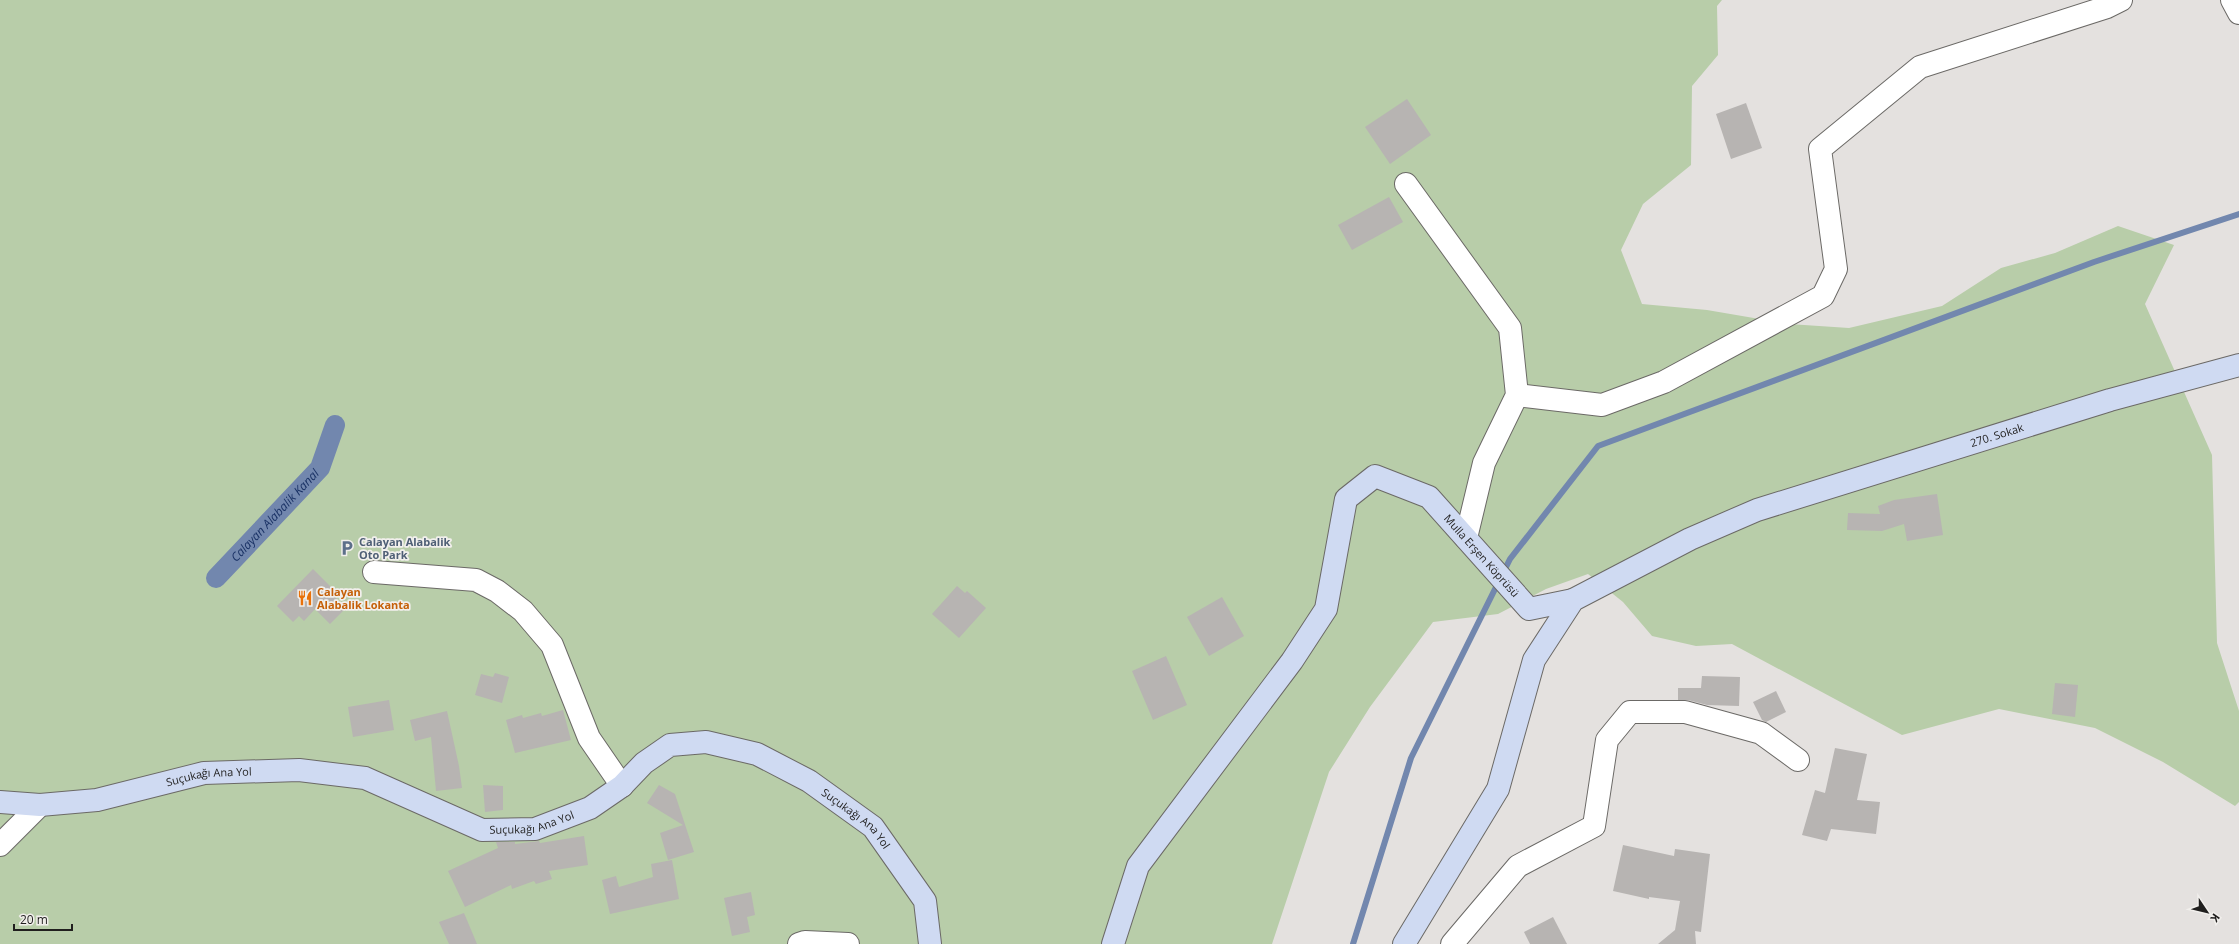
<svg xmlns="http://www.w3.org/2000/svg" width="2239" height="944" font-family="'Open Sans',sans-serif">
  <rect width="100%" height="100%" fill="#e4e1df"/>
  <polygon fill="#b8cda9" points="0,0 1722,0 1717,6 1718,55 1692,86 1691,165 1643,204 1621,250 1642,304 1707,310 1789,324 1849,328 1942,306 2001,268 2055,253 2118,226 2174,245 2145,304 2212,455 2217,643 2239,711 2239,802 2235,806 2163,762 2095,728 1999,709 1902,735 1732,644 1696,646 1652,636 1623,602 1588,574 1546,589 1498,614 1433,622 1370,707 1329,772 1272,944 0,944"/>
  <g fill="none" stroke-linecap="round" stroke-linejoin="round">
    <g stroke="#7287ae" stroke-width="6">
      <polyline points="1503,573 1510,559 1598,446 2094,262 2239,214"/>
      <polyline points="1353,944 1411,758 1499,581"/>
    </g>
    <path stroke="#7287ae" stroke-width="20" id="s1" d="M216,578L320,468L335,425"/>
  </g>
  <g fill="#b7b4b2">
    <polygon points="1407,99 1431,135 1390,164 1365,127"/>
    <polygon points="1746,103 1762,148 1731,159 1716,114"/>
    <polygon points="1389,197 1403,222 1352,250 1338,225"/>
    <polygon points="1937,494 1943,535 1907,541 1904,524 1882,531 1847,530 1848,513 1880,514 1878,506 1894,500"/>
    <polygon points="313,569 334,590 331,593 346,608 330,624 315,609 304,621 299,616 293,622 277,606"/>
    <polygon points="957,586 965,593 967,591 986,608 959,638 932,614"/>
    <polygon points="1222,597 1244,636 1209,656 1187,617"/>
    <polygon points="1166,656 1187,705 1153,720 1132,671"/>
    <polygon points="495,673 509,677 502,703 475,695 481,674 493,677"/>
    <polygon points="1702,676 1740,677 1739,706 1707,705 1688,700 1678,700 1678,688 1701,688"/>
    <polygon points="2055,683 2078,685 2075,717 2052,714"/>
    <polygon points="1776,691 1786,712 1766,722 1762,720 1753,702"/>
    <polygon points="389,700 394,730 353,737 348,707"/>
    <polygon points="563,710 571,740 515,753 506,720 522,715 523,718 541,713 542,716"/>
    <polygon points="447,711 459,766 462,788 436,791 431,737 415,741 410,720"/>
    <polygon points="1835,748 1867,754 1857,800 1880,802 1876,834 1831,829 1827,841 1802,835 1815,790 1825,793"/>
    <polygon points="483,785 503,786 503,810 485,812"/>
    <polygon points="659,785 675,794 694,852 668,860 660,833 683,825 647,803"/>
    <polygon points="584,836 588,865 549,871 552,879 536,884 534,881 512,889 511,885 465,907 448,871 498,848 496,842 515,842 515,844 539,841 540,843"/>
    <polygon points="1623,845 1674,856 1675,849 1710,854 1701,932 1695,931 1696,944 1658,944 1675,930 1680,901 1649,897 1649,899 1613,891"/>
    <polygon points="672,860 679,899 610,914 602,880 616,876 619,887 653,877 651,864"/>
    <polygon points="751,892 755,915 747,917 750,932 732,936 724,898"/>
    <polygon points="464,913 477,944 449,944 439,922"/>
    <polygon points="1553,917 1567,944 1530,944 1524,932"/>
  </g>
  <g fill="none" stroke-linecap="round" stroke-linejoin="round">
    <defs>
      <g id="street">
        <polyline points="2232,0 2239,13"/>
        <polyline points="1406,184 1510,328 1517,395 1484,463 1466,538"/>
        <polyline points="1517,395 1602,405 1664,382 1823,296 1836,269 1820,149 1920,67 2107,7 2121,0"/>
        <polyline points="374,572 476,580 497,591 523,611 552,645 589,738 622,786"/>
        <polyline points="0,845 40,805"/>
        <polyline points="799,944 805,942 848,944"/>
        <polyline points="1452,944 1518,866 1594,826 1607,740 1630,712 1685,712 1761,733 1798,760"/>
      </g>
      <g id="secondary">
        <path id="s2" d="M0,802L40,805L97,800L204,773L299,770L365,778L482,830L535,829L590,808L622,786L644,763L670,745L706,742L757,754L809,781L873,827L925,901L930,944"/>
        <path id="s3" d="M1113,944L1138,866L1292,661L1326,609L1346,499L1375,476L1429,497L1529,609L1573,600"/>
        <path id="s4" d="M1404,944L1498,789L1534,660L1573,600L1690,539L1757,510L2110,400L2239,365"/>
      </g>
    </defs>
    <use href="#street" stroke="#6b6966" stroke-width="24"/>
    <use href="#secondary" stroke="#6b6966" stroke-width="24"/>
    <use href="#street" stroke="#fff" stroke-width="22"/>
    <use href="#secondary" stroke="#cfdaf2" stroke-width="22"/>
  </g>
  <defs>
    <symbol id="parking-bare" viewBox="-9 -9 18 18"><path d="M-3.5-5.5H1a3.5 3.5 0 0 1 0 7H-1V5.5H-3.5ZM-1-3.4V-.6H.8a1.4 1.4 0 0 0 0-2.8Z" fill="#5c6f8a" stroke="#f1efec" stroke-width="2.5" paint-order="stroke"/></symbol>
    <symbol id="restaurant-bare" viewBox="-9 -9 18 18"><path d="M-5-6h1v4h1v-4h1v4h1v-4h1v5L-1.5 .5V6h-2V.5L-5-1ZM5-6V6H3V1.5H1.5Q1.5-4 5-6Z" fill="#e8710a" stroke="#f1efec" stroke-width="2.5" paint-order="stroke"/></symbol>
  </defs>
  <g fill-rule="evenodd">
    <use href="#parking-bare" x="336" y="537" width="22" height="22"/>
    <use href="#restaurant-bare" x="294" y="587" width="22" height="22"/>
  </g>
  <g text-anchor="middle" stroke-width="3.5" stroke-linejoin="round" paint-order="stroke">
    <g font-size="11" fill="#201f1e" stroke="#f1efec">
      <text dy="4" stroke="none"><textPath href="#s4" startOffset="843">270. Sokak</textPath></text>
      <text dy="4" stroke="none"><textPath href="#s3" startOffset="686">Mulla Erşen Köprüsü</textPath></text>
      <text dy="4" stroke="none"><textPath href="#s2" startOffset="212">Suçukağı Ana Yol</textPath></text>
      <text dy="4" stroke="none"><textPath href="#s2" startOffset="919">Suçukağı Ana Yol</textPath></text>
      <text dy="4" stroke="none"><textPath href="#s2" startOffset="548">Suçukağı Ana Yol</textPath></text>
    </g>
    <g font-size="11" font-weight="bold" fill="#4e5e75" stroke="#f1efec" text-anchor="start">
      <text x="359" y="546">Calayan Alabalik<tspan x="359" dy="13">Oto Park</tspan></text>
    </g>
    <g font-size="11" font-weight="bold" fill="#c56008" stroke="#f1efec" text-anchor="start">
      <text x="317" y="596">Calayan<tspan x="317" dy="13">Alabalik Lokanta</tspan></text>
    </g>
    <g font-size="12" font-style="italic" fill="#1a3265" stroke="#f1efec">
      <text dy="4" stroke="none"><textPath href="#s1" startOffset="86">Calayan Alabalik Kanal</textPath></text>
    </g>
  </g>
  <g transform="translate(2207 912) rotate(125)" stroke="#f1efec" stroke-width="3" paint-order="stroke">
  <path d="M0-3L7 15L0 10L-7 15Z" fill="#201f1e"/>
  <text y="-6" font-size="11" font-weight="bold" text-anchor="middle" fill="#201f1e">K</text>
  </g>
  <path d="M14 924v6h58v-6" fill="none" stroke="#201f1e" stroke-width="2"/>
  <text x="20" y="924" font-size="12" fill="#201f1e" stroke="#f1efec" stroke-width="3" paint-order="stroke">20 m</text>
</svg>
